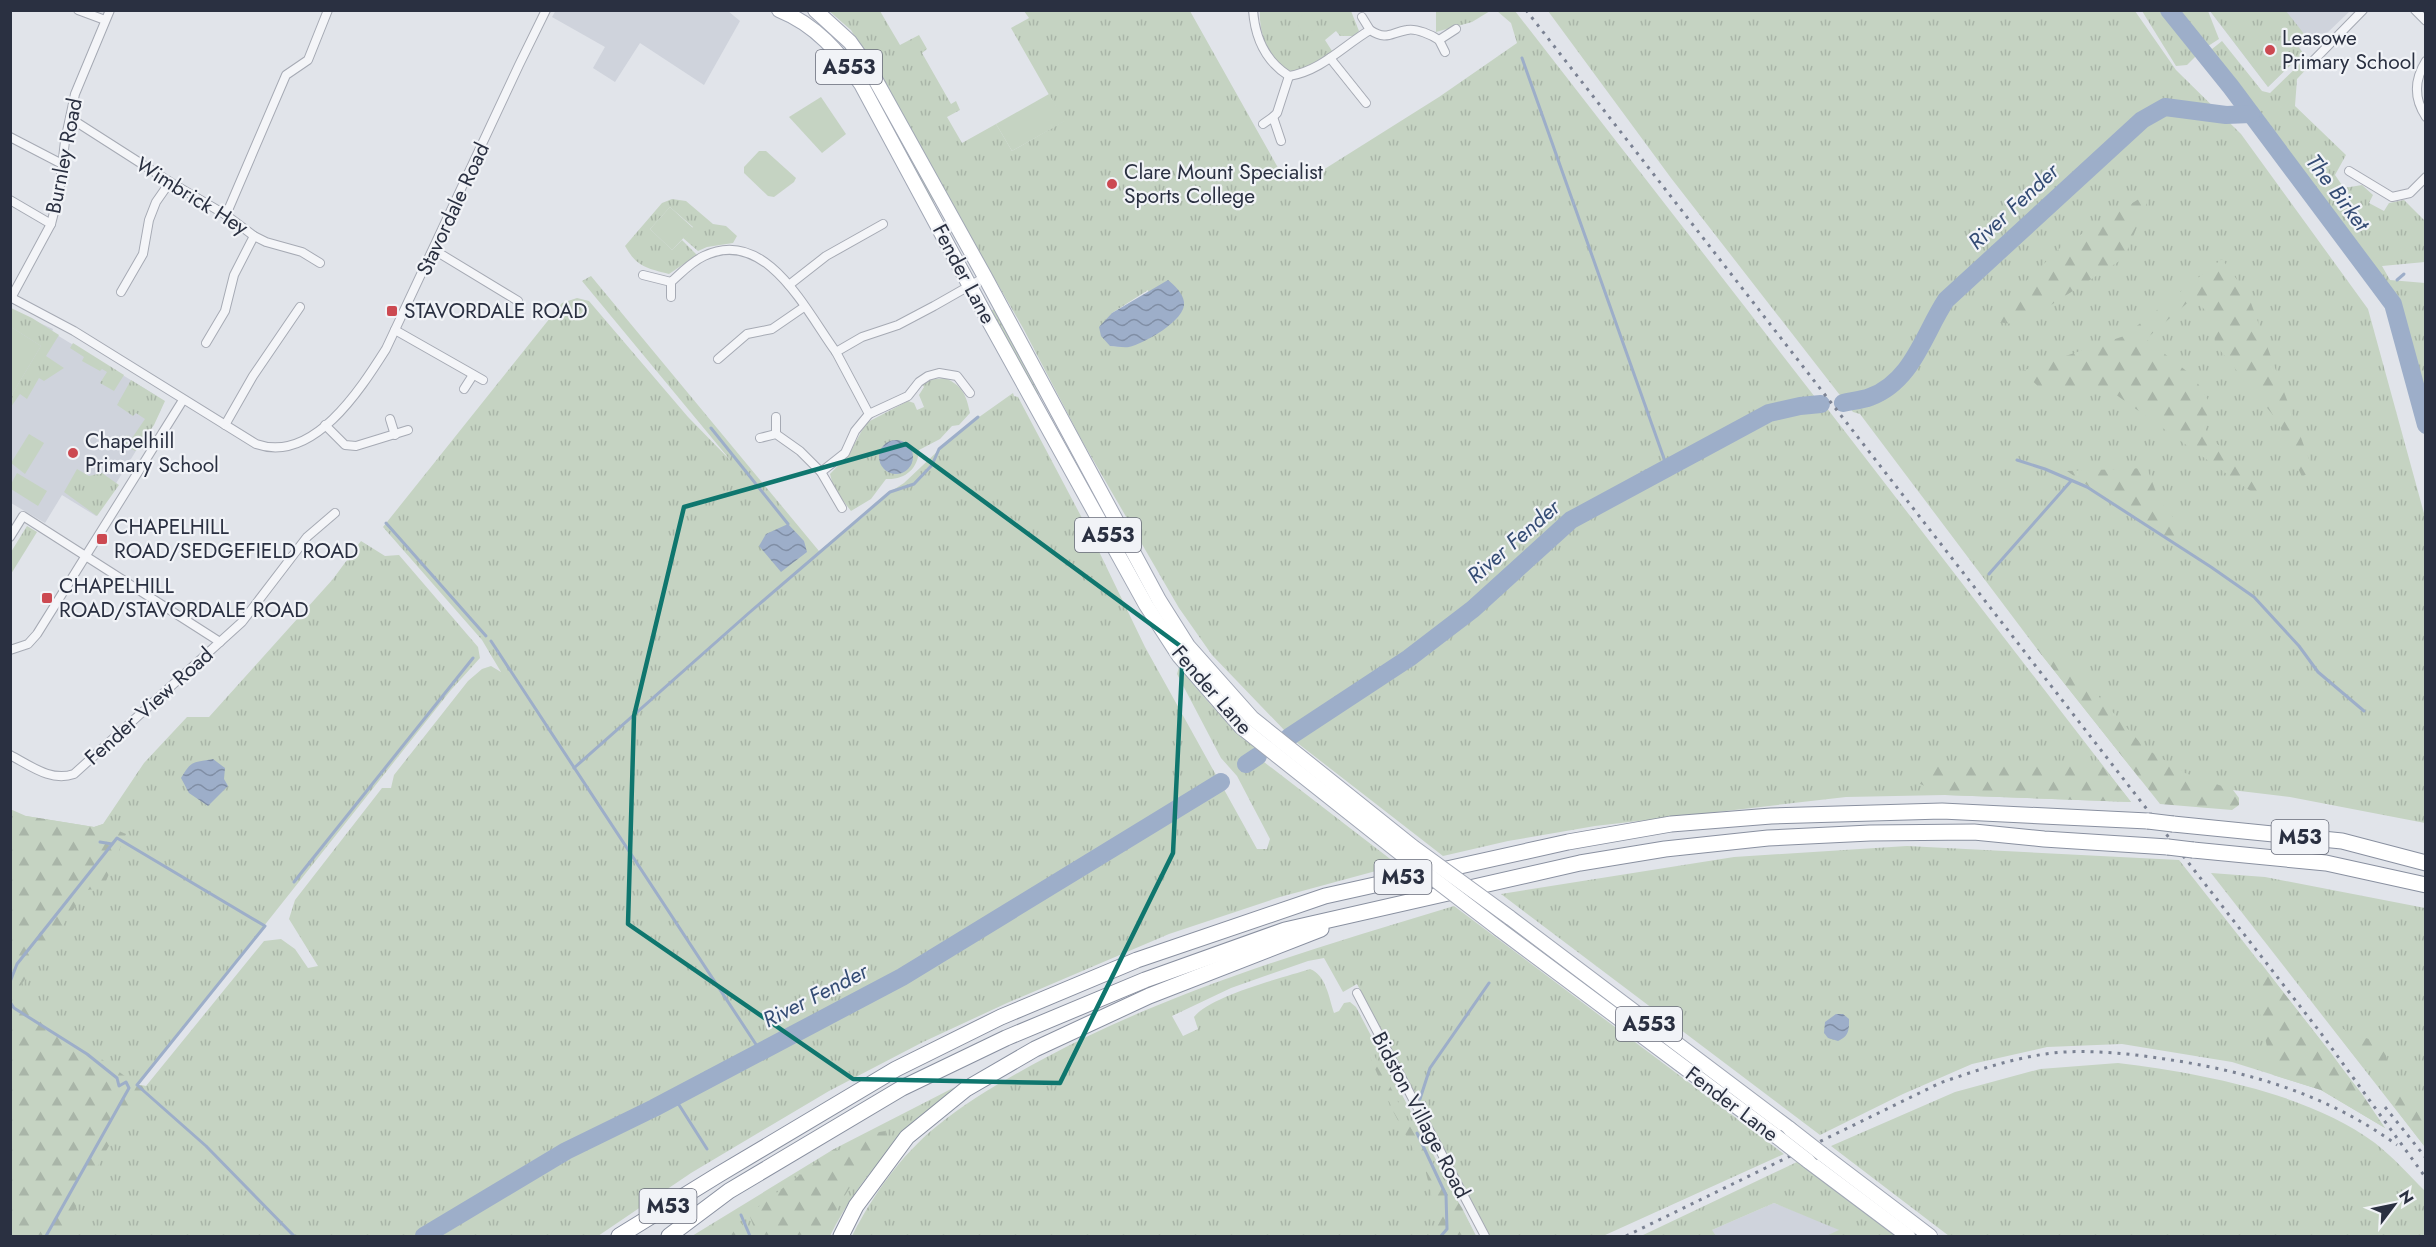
<svg xmlns="http://www.w3.org/2000/svg" width="2436" height="1247" font-family="Jost,sans-serif">
  <defs>
    <pattern id="grass-tufts" width="24" height="20" patternUnits="userSpaceOnUse" patternTransform="scale(1.5)"><rect width="24" height="20" fill="#c5d3c2"/><path d="M3 7l-1-3M5 7V3M7 7l1-3M15 17l-1-3M17 17v-4M19 17l1-3" fill="none" stroke="#a9b5a8"/></pattern>
    <pattern id="forest-firs" width="22" height="20" patternUnits="userSpaceOnUse" patternTransform="scale(1.5)"><rect width="22" height="20" fill="#c5d3c2"/><path d="M5 1l3.5 6h-7zM16 11l3.5 6h-7z" fill="#a9b5a8"/></pattern>
    <pattern id="water-waves" width="16" height="10" patternUnits="userSpaceOnUse" patternTransform="scale(1.5)"><rect width="16" height="10" fill="#9daec9"/><path d="M0 5q4-4 8 0t8 0" fill="none" stroke="#808ea5"/></pattern>
  </defs>
  <rect width="100%" height="100%" fill="#e1e4ea"/>
  <g fill="#cfd3dc">
    <polygon points="556,10 728,11 740,21 704,85 640,43 615,82 593,68 605,47 552,17"/>
    <polygon points="2210,11 2350,11 2326,34 2315,33 2299,47 2303,53 2268,87"/>
    <polygon points="11,310 53,329 52,332 157,396 161,410 96,516 62,495 45,523 11,503"/>
    <polygon points="1774,1203 1829,1225 1852,1236 1698,1236"/>
  </g>
  <g fill="url(#grass-tufts)" fill-rule="evenodd">
    <path d="M829,11H880L900,45L919,35L927,49L922,53L951,104L956,101L960,110L947,117L962,143L996,124L1012,151L1064,121L1011,28L1029,18L1024,11H1190L1286,182L1323,170L1439,97L1517,43L1511,23L1497,11H1515L1818,401L1759,412L1591,504L1553,531L1455,619L1395,662L1286,732L1212,655L1179,608L1081,439L1023,328L851,30ZM1148,290L1155,335L1128,347L1110,346L1112,313Z"/>
    <path d="M1260,11H1351L1359,31L1355,36H1340L1336,31L1325,40L1332,51C1323,57 1311,69 1300,71C1272,76 1258,32 1260,11Z"/>
    <polygon points="1436,11 1490,11 1472,22 1436,32"/>
    <polygon points="1548,11 2135,11 2176,70 2241,134 2368,309 2425,517 2425,823 2290,797 2140,779 2037,649 1860,414 1853,412 1671,178"/>
    <polygon points="2142,11 2167,11 2198,54 2187,65 2176,66"/>
    <polygon points="2172,11 2208,11 2219,39 2205,48"/>
    <polygon points="2210,11 2286,11 2305,35 2296,44 2303,53 2268,87"/>
    <polygon points="2222,41 2262,91 2270,93 2307,57 2312,63 2297,79 2295,106 2346,155 2335,175 2344,188 2362,185 2373,195 2369,203 2384,211 2389,203 2404,200 2425,221 2425,262 2382,266 2390,280 2425,283 2425,403 2397,302 2207,53"/>
    <polygon points="847,48 868,81 931,193 936,211 861,75 844,50"/>
    <path d="M672,199L686,201L713,224L726,226L737,236L733,243L707,247L698,251L683,238L693,227L670,207L650,229L672,250L682,240L697,255L669,274C646,268 637,267 625,246L662,203Z"/>
    <polygon points="591,276 819,551 863,517 890,492 904,483 958,432 1013,393 1014,396 1018,397 1092,537 1145,647 1257,849 1267,849 1270,839 1237,776 1221,758 1177,674 1179,667 1211,705 1256,747 1251,752 1398,865 1280,897 1169,934 1007,1003 923,1042 829,1091 691,1173 598,1236 425,1236 571,1150 854,1007 1083,872 1220,786 1218,781 956,943 856,999 638,1115 621,1121 599,1135 569,1148 421,1236 11,1236 10,809 26,816 94,827 103,824 144,763 187,717 209,717 333,579 361,541 385,556 399,555 478,647 480,658 451,690 138,1085 146,1086 264,941 281,939 295,949 308,968 318,966 289,919 295,900 382,788 391,788 394,775 468,681 482,669 491,666 501,672 482,640 383,527 562,303 577,298 589,301 688,417 731,461 582,281"/>
    <polygon points="11,308 32,318 59,335 46,356 64,368 44,381 39,378 27,399 20,394 11,407 11,396 41,346 11,327"/>
    <polygon points="994,309 1039,394 1037,395 989,312"/>
    <polygon points="73,343 124,375 114,391 100,383 107,372 102,369 100,371 82,361 84,357 70,348"/>
    <path d="M945,378C963,386 966,395 970,413L959,425L952,426L940,439L919,450C918,469 905,480 886,479L871,499L851,511L834,489L830,474L849,454L866,423L908,401L914,403L917,410L924,407L919,395L924,387L922,384L928,380Z"/>
    <polygon points="131,380 165,401 154,425 135,451 122,443 127,435 132,438 145,419 136,413 133,416 117,405"/>
    <polygon points="1826,407 2131,802 1945,795 1846,797 1595,826 1508,841 1443,856 1291,738 1436,644 1484,605 1575,524 1634,489 1770,415"/>
    <polygon points="77,469 89,476 102,473 119,485 97,516 64,492"/>
    <polygon points="27,526 37,532 11,574 11,552"/>
    <polygon points="1907,846 2179,860 2331,1053 2385,1128 2321,1090 2232,1062 2122,1044 2047,1047 1972,1064 1903,1094 1820,1135 1501,894 1734,857"/>
    <polygon points="2211,873 2265,877 2425,908 2425,1147"/>
    <path d="M1454,906L1784,1154L1603,1236H1490L1357,984L1343,992L1324,958L1308,961L1231,988L1172,1016L1183,1036L1198,1029L1194,1017C1210,996 1282,978 1310,969C1326,975 1329,998 1334,1013L1339,1011L1344,1003L1350,1002L1356,1007L1476,1236H852C873,1195 901,1155 937,1126C970,1099 1008,1078 1045,1058C1174,989 1315,948 1454,906Z"/>
    <path d="M2118,1063C2200,1073 2308,1093 2375,1143C2393,1157 2409,1175 2425,1191V1236H1949L1831,1146L1955,1092L2040,1069Z"/>
    <path d="M955,1087C905,1131 860,1175 830,1236H692L834,1149Z"/>
    <polygon points="1797,1162 1899,1236 1826,1236 1839,1230 1774,1203 1712,1230 1716,1236 1641,1236"/>
  </g>
  <g fill="url(#forest-firs)">
    <polygon points="2152,191 2124,258 2020,325 1982,320 2012,295 2062,246"/>
    <polygon points="2222,259 2248,295 2313,470 2302,477 2277,420 2215,344 2213,318 2193,298 2146,339 2194,377 2211,405 2205,433 2259,482 2259,497 2108,389 2064,393 2040,388 2022,371 2124,336"/>
    <polygon points="2147,468 2159,500 2182,528 2180,551 2067,471"/>
    <polygon points="2047,645 2056,649 2145,748 2185,773 2233,790 2239,798 2239,805 2232,810 2160,804 2037,649"/>
    <polygon points="2041,762 2101,764 2131,802 1945,795 1918,783 1917,775 1923,767"/>
    <polygon points="26,816 94,827 103,824 126,834 103,888 87,890 14,995 137,1085 146,1086 148,1106 126,1115 80,1198 63,1236 42,1236 18,1230 11,1216 10,824"/>
    <polygon points="2260,962 2362,1094 2385,1128 2321,1090 2273,1075 2260,1014"/>
    <polygon points="2340,1027 2352,1034 2369,1039 2386,1052 2387,1064 2363,1067 2334,1030"/>
    <polygon points="1367,1050 1373,1053 1415,1135 1462,1208 1476,1236 1426,1236 1439,1223 1426,1173 1394,1113"/>
    <polygon points="2401,1085 2425,1104 2425,1147 2389,1100"/>
    <polygon points="885,1131 887,1140 859,1172 821,1236 757,1236 749,1214 834,1149 844,1152 874,1133"/>
    <polygon points="741,1223 750,1236 723,1236 724,1229"/>
  </g>
  <g fill="#c5d3c2">
    <circle cx="1307" cy="23" r="9"/>
    <polygon points="1049,94 1065,121 1012,151 996,124"/>
    <polygon points="821,97 846,134 822,153 789,117"/>
    <polygon points="759,151 766,151 796,178 794,182 774,197 768,196 744,173 744,167"/>
    <polygon points="670,207 693,228 672,250 650,229"/>
    <polygon points="11,327 41,346 11,396"/>
    <polygon points="29,434 44,443 25,474 11,463"/>
    <polygon points="17,473 47,491 38,506 11,489 11,484"/>
  </g>
  <g fill="url(#water-waves)">
    <path d="M1168,280C1174,285 1183,293 1184,302C1187,320 1143,344 1129,347C1123,348 1116,346 1110,346L1101,336L1099,327L1112,313Z"/>
    <circle cx="896" cy="457" r="17"/>
    <polygon points="788,524 804,541 807,552 781,572 759,546 766,534"/>
    <path d="M213,759L225,768L224,779L228,786L208,806L189,793L181,778C192,759 194,763 213,759Z"/>
    <path d="M1836,1014H1843L1849,1019C1849,1030 1849,1036 1838,1041L1828,1038L1824,1033L1825,1022Z"/>
  </g>
  <g fill="none" stroke-linecap="round" stroke-linejoin="round">
    <g stroke="#9daec9" stroke-width="3">
      <polyline points="1522,58 1667,467"/>
      <polyline points="2397,280 2404,274"/>
      <polyline points="711,428 788,524"/>
      <polyline points="2017,460 2045,469 2087,487 2211,567 2254,597 2299,646 2318,672 2364,711"/>
      <polyline points="386,523 486,636"/>
      <polyline points="1989,574 2071,481"/>
      <polyline points="491,641 759,1049"/>
      <polyline points="574,768 750,612 890,492 914,484 932,465 939,449 978,417"/>
      <polyline points="100,842 112,844"/>
      <polyline points="294,882 473,658"/>
      <polyline points="10,982 17,964 117,838 265,926 137,1085 206,1146 294,1236"/>
      <polyline points="10,1002 14,1008 87,1054 117,1078 119,1086 126,1082 129,1088 46,1236"/>
      <polyline points="674,1097 707,1149"/>
      <polyline points="1420,1099 1430,1068 1489,983"/>
      <polyline points="1417,1133 1446,1195 1447,1229 1441,1236"/>
      <polyline points="741,1215 750,1236"/>
    </g>
    <g stroke="#9daec9" stroke-width="18">
      <polyline points="2169,10 2231,87 2393,304 2426,425"/>
      <path d="M1843,403C1852,401 1862,400 1870,397C1913,381 1924,333 1946,300L2142,120L2165,107L2226,115L2251,114"/>
      <polyline points="1289,737 1409,658 1473,609 1571,520 1769,413 1800,406 1821,404"/>
      <polyline points="1246,764 1258,756"/>
      <polyline points="424,1236 566,1151 654,1108 902,977 1221,782"/>
    </g>
    <defs>
      <g id="street">
        <polyline points="78,10 105,20"/>
        <path d="M1253,10C1255,38 1265,61 1289,76C1321,71 1343,46 1370,30C1387,41 1390,33 1407,30C1416,28 1432,35 1439,40L1456,29"/>
        <polyline points="2415,10 2426,21"/>
        <polyline points="1362,17 1370,30"/>
        <polyline points="1439,40 1445,52"/>
        <polyline points="1330,58 1366,103"/>
        <polyline points="2314,60 2363,10"/>
        <path d="M2426,61C2414,80 2414,99 2426,117"/>
        <polyline points="1273,117 1277,113 1289,76"/>
        <polyline points="70,118 170,182 226,215 254,236 266,242 302,252 320,263"/>
        <polyline points="1263,124 1273,117 1281,141"/>
        <polyline points="10,137 62,164"/>
        <polyline points="2349,171 2392,197 2410,193 2426,177"/>
        <polyline points="10,200 51,224"/>
        <polyline points="226,215 286,75 308,60 328,10"/>
        <polyline points="434,250 518,301"/>
        <path d="M643,275L671,282C681,273 691,262 704,256C766,226 806,311 836,352"/>
        <polyline points="671,282 671,297"/>
        <polyline points="789,285 826,256 883,224"/>
        <polyline points="121,292 143,254 149,220 156,202 170,182"/>
        <path d="M10,297L74,331L256,444C313,464 360,390 386,349L519,65L546,10"/>
        <polyline points="11,298 51,224 59,193 65,141 75,94 110,10"/>
        <polyline points="395,330 483,380"/>
        <polyline points="206,343 225,311 234,275 254,236"/>
        <polyline points="718,359 747,334 772,329 804,307"/>
        <polyline points="464,389 473,375"/>
        <polyline points="869,414 908,396 919,382 928,376 939,373 957,376 970,393"/>
        <polyline points="390,419 395,435"/>
        <polyline points="225,425 253,376 300,307"/>
        <polyline points="325,425 345,445 356,446 408,430"/>
        <polyline points="776,434 776,417"/>
        <polyline points="760,438 776,434 800,451 821,472 845,453 855,431 869,414 836,352 862,337 898,325 934,306 985,277"/>
        <polyline points="821,472 842,508"/>
        <polyline points="10,537 23,516 220,642"/>
        <polyline points="10,650 28,644 37,634 183,400"/>
        <path d="M10,755C31,766 51,782 74,774L242,622L307,537L335,513"/>
        <polyline points="1357,993 1485,1236"/>
      </g>
      <g id="primary">
        <path d="M779,10C816,25 839,52 861,84L986,316L1146,605L1179,656L1241,727L1405,857"/>
        <polyline points="815,10 850,42 870,70 985,277 1159,600 1188,646 1252,718 1413,847"/>
        <polyline points="1509,917 1790,1129"/>
        <polyline points="1499,929 1776,1136"/>
        <polyline points="1822,1154 1930,1236"/>
        <polyline points="1808,1161 1908,1236"/>
      </g>
      <g id="highway">
        <polyline points="2173,824 2342,841 2426,863"/>
        <polyline points="2193,850 2326,863 2426,885"/>
        <polyline points="619,1236 718,1175 896,1069 1001,1017 1137,960 1325,896 1568,842 1671,824 1771,816 1942,811 2148,821"/>
        <polyline points="669,1236 729,1191 902,1088 1006,1038 1145,980 1285,930 1580,863 1665,849 1768,838 1870,833 1974,832 2044,839 2168,847"/>
        <polyline points="841,1236 856,1206 907,1137 966,1089 1035,1049 1149,996 1321,929"/>
      </g>
    </defs>
    <use href="#street" stroke="#a6aab4" stroke-width="10"/>
    <use href="#primary" stroke="#a1a7b5" stroke-width="16"/>
    <use href="#highway" stroke="#8990a0" stroke-width="17"/>
    <use href="#street" stroke="#f4f5f8" stroke-width="8"/>
    <use href="#primary" stroke="#fff" stroke-width="14"/>
    <use href="#highway" stroke="#fff" stroke-width="15"/>
    <g stroke="#7b8293" stroke-width="3" stroke-dasharray="3 6" stroke-linecap="butt">
      <polyline points="1526,10 2320,1032 2426,1178"/>
      <polyline points="2385,1107 2426,1158"/>
      <path d="M1626,1236L1940,1083C1980,1069 2022,1055 2064,1052C2102,1050 2140,1055 2178,1061C2257,1074 2331,1097 2397,1145"/>
    </g>
    <defs>
      <g id="primary-bridge">
        <polyline points="1413,847 1509,917"/>
        <polyline points="1405,857 1499,929"/>
        <polyline points="1790,1129 1822,1154"/>
        <polyline points="1776,1136 1808,1161"/>
      </g>
      <g id="highway-bridge">
        <polyline points="2148,821 2173,824"/>
        <polyline points="2168,847 2193,850"/>
      </g>
    </defs>
    <use href="#primary-bridge" stroke="#a1a7b5" stroke-width="16" stroke-linecap="butt"/>
    <use href="#highway-bridge" stroke="#8990a0" stroke-width="17" stroke-linecap="butt"/>
    <use href="#primary-bridge" stroke="#fff" stroke-width="14"/>
    <use href="#highway-bridge" stroke="#fff" stroke-width="15"/>
  </g>
  <path fill="none" stroke="#0f766e" stroke-width="4.5" stroke-linejoin="round" d="M906,444L1183,648L1173,853L1060,1083L853,1079L628,924L634,716L684,507Z"/>
  <g fill="#cc4951" stroke="#f1f3f7" stroke-width="2">
    <circle cx="2270" cy="50" r="6"/>
    <circle cx="1112" cy="184" r="6"/>
    <rect x="386" y="305" width="12" height="12" rx="3"/>
    <circle cx="73" cy="453" r="6"/>
    <rect x="96" y="533" width="12" height="12" rx="3"/>
    <rect x="41" y="592" width="12" height="12" rx="3"/>
  </g>
  <g text-anchor="middle" stroke-width="4.5" stroke-linejoin="round" paint-order="stroke">
    <g fill="#f1f3f7" stroke="#666a78" stroke-width="1.5">
      <rect x="816" y="50" width="66" height="34" rx="4.5"/>
      <rect x="1075" y="518" width="66" height="34" rx="4.5"/>
      <rect x="2271.5" y="820" width="57" height="34" rx="4.5"/>
      <rect x="1374.5" y="860" width="57" height="34" rx="4.5"/>
      <rect x="1616" y="1007" width="66" height="34" rx="4.5"/>
      <rect x="639.5" y="1189" width="57" height="34" rx="4.5"/>
    </g>
    <g font-size="20" font-weight="bold" fill="#2a3041">
      <text x="849" y="74">A553</text>
      <text x="1108" y="542">A553</text>
      <text x="2300" y="844">M53</text>
      <text x="1403" y="884">M53</text>
      <text x="1649" y="1031">A553</text>
      <text x="668" y="1213">M53</text>
    </g>
    <g font-size="21" fill="#2a3041" stroke="#f1f3f7" text-anchor="start">
      <text x="2282" y="45">Leasowe<tspan x="2282" dy="24">Primary School</tspan></text>
      <text x="1124" y="179">Clare Mount Specialist<tspan x="1124" dy="24">Sports College</tspan></text>
      <text x="404" y="318">STAVORDALE ROAD</text>
      <text x="85" y="448">Chapelhill<tspan x="85" dy="24">Primary School</tspan></text>
      <text x="114" y="534">CHAPELHILL<tspan x="114" dy="24">ROAD/SEDGEFIELD ROAD</tspan></text>
      <text x="59" y="593">CHAPELHILL<tspan x="59" dy="24">ROAD/STAVORDALE ROAD</tspan></text>
    </g>
    <g font-size="21" fill="#2a3041" stroke="#f1f3f7">
      <text transform="translate(64 156) rotate(-79)" y="7">Burnley Road</text>
      <text transform="translate(192 196) rotate(32)" y="7">Wimbrick Hey</text>
      <text transform="translate(453 209) rotate(-65)" y="7">Stavordale Road</text>
      <text transform="translate(964 274) rotate(62)" y="7">Fender Lane</text>
      <text transform="translate(1212 690) rotate(49)" y="7">Fender Lane</text>
      <text transform="translate(149 706) rotate(-42)" y="7">Fender View Road</text>
      <text transform="translate(1732 1104) rotate(37)" y="7">Fender Lane</text>
      <text transform="translate(1421 1115) rotate(62)" y="7">Bidston Village Road</text>
    </g>
    <g font-size="22" font-style="italic" fill="#344c74" stroke="#f1f3f7">
      <text transform="translate(2338 192) rotate(53)" y="8">The Birket</text>
      <text transform="translate(2013 206) rotate(-43)" y="8">River Fender</text>
      <text transform="translate(1513 541) rotate(-41)" y="8">River Fender</text>
      <text transform="translate(815 995) rotate(-27)" y="8">River Fender</text>
    </g>
  </g>
  <rect width="2436" height="1247" fill="none" stroke="#2a3041" stroke-width="24"/>
  <g transform="translate(2394 1205) rotate(58)" stroke="#f1f3f7" stroke-width="4.5" paint-order="stroke">
  <path d="M0-4.5L10 22L0 15L-10 22Z" fill="#2a3041"/>
  <text y="-9" font-size="16" font-weight="bold" text-anchor="middle" fill="#2a3041">N</text>
  </g>
</svg>
